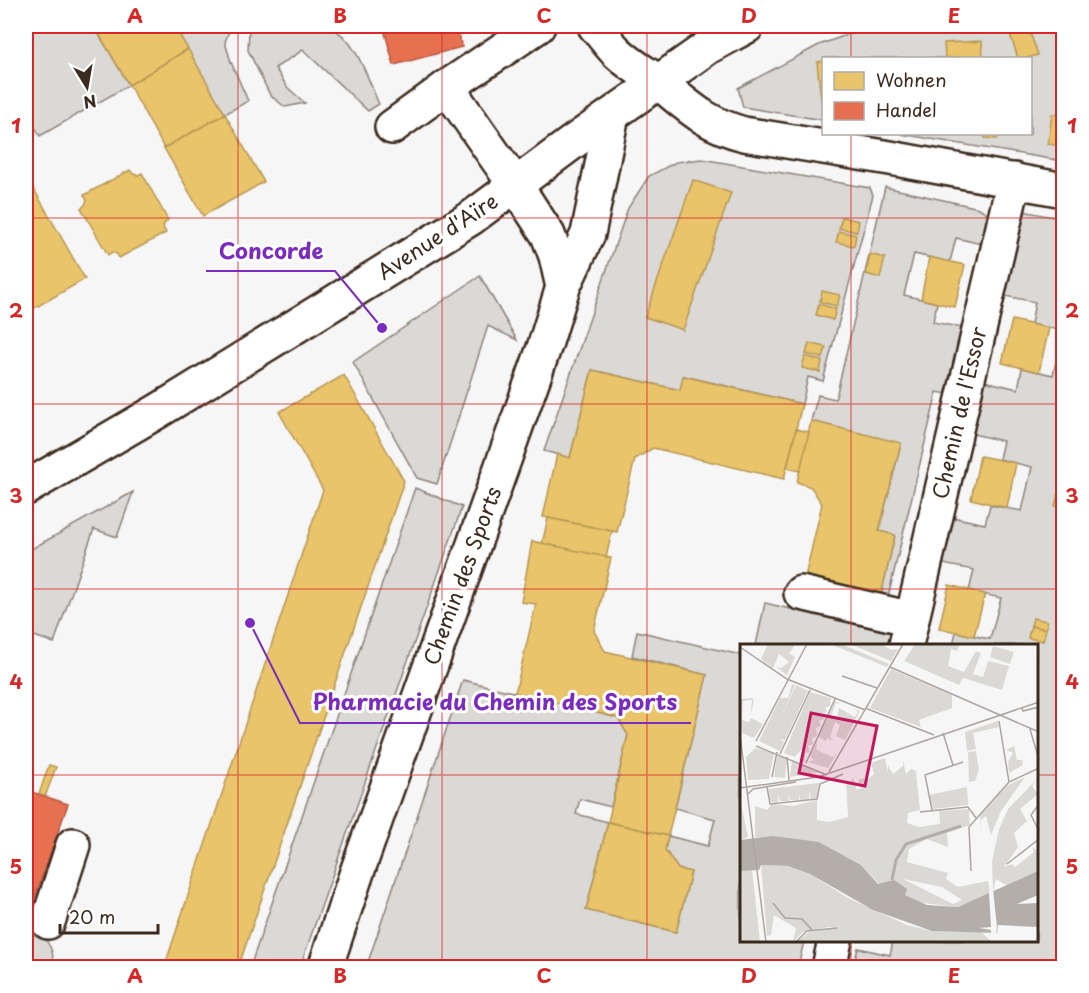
<svg xmlns="http://www.w3.org/2000/svg" width="1089" height="993" font-family="'Playpen Sans',sans-serif">
  <rect width="100%" height="100%" fill="#f7f6f6"/>
  <filter id="ink" filterUnits="userSpaceOnUse"><feTurbulence type="fractalNoise" baseFrequency=".0167" numOctaves="2"/><feDisplacementMap in="SourceGraphic" scale="12" xChannelSelector="R" yChannelSelector="G"/><feConvolveMatrix kernelMatrix="1 2 1 2 8 2 1 2 1" color-interpolation-filters="sRGB"/></filter>
  <g filter="url(#ink)">
    <g fill="#dbd9d6" stroke="#8b827a" stroke-width="1.5">
      <polygon points="26,26 94,26 129,85 40,136 26,111"/>
      <polygon points="174,26 231,26 225,42 231,62 248,101 225,114"/>
      <path d="M252,26H328C357,38 367,78 379,104L368,111L303,50L275,68L288,88L305,103L285,107L270,95L248,50L249,29Z"/>
      <polygon points="871,26 1063,26 1063,161 901,134 1030,134 1030,58 824,58 823,120 743,107 738,88 819,45"/>
      <polygon points="702,159 870,188 873,195 823,381 808,377 802,404 684,376 680,390 592,370 570,458 544,451 628,208 649,176 676,162"/>
      <polygon points="885,187 979,208 989,214 982,244 956,238 950,262 914,254 904,295 937,303 933,322 963,328 948,394 937,392 888,597 881,595 895,535 879,531 901,444 811,421 818,395 835,399 836,397"/>
      <polygon points="1023,211 1063,219 1064,552 1062,558 1064,558 1063,967 853,968 858,948 890,955 893,941 1036,940 1036,645 953,645 956,632 990,639 1001,598 969,591 974,570 943,564 952,517 985,524 990,505 1022,511 1032,467 999,459 1003,441 973,434 984,381 1018,389 1022,368 1053,375 1063,331 1031,324 1035,302 1005,296"/>
      <polygon points="480,276 517,340 488,326 437,484 417,478 353,362"/>
      <polygon points="415,488 462,507 300,967 250,967"/>
      <polygon points="133,492 117,537 94,529 54,643 26,633 26,552"/>
      <polygon points="765,603 896,634 893,645 756,645"/>
      <polygon points="637,631 741,655 741,940 824,941 823,944 804,941 798,967 366,968 463,680 618,718 628,735 611,807 580,799 576,814 608,822 586,910 676,932 691,872 678,869 665,850 668,836 708,846 715,819 675,808 707,675 632,656"/>
      <path d="M26,923C37,927 53,945 53,958C53,958 51,967 51,967L26,968Z"/>
    </g>
    <g fill="#e9c46a" stroke="#b59653" stroke-width="1.5">
      <polygon points="94,26 174,26 188,49 129,85"/>
      <polygon points="1055,26 1064,26 1064,44 1062,45"/>
      <polygon points="1028,27 1038,55 1027,58 1018,58 1010,34"/>
      <polygon points="982,41 983,58 945,58 944,43"/>
      <polygon points="188,49 225,114 164,148 129,85"/>
      <polygon points="824,61 824,100 821,100 817,62"/>
      <polygon points="225,114 264,182 203,216 164,148"/>
      <polygon points="1052,114 1064,116 1064,146 1048,144"/>
      <polygon points="986,134 998,134 997,139 985,138"/>
      <polygon points="130,170 133,174 138,175 142,173 168,220 165,223 163,227 166,233 119,258 117,254 112,252 108,255 81,208 85,205 87,200 84,195"/>
      <polygon points="26,175 85,279 26,313"/>
      <polygon points="693,180 731,193 683,330 645,317"/>
      <polygon points="842,217 859,221 857,232 839,228"/>
      <polygon points="839,231 856,235 854,246 836,242"/>
      <polygon points="870,254 885,258 880,278 866,274"/>
      <polygon points="929,257 965,265 955,307 921,299"/>
      <polygon points="822,291 840,295 837,306 820,302"/>
      <polygon points="819,304 836,309 833,320 816,315"/>
      <polygon points="1012,320 1049,328 1039,372 1002,363"/>
      <polygon points="809,343 826,347 823,358 806,354"/>
      <polygon points="805,356 822,361 820,372 802,368"/>
      <polygon points="592,370 680,390 683,376 802,404 784,479 653,448 635,459 617,532 543,517 557,454 570,458"/>
      <polygon points="344,375 404,481 238,968 164,968 323,490 279,412"/>
      <polygon points="811,421 901,443 879,531 895,535 881,595 805,577 822,504 811,487 797,482"/>
      <polygon points="796,429 809,432 800,471 787,468"/>
      <polygon points="980,456 1016,463 1007,508 971,499"/>
      <polygon points="1061,484 1064,484 1064,495 1058,494"/>
      <polygon points="1058,494 1064,495 1064,508 1055,506"/>
      <polygon points="548,518 612,531 606,558 542,544"/>
      <polygon points="532,541 611,558 594,631 605,651 707,675 668,836 608,822 628,735 618,718 515,693 536,604 521,602"/>
      <polygon points="1064,567 1064,589 1059,589"/>
      <polygon points="949,585 985,594 974,636 939,628"/>
      <polygon points="1033,618 1047,621 1046,629 1031,626"/>
      <polygon points="1031,626 1046,629 1043,641 1028,638"/>
      <polygon points="49,765 56,767 45,797 39,794"/>
      <polygon points="608,822 668,836 665,850 678,869 691,872 676,932 586,910"/>
    </g>
    <g fill="#e76f51" stroke="#b35a42" stroke-width="1.5">
      <polygon points="383,26 456,26 462,47 394,65"/>
      <polygon points="26,790 68,804 33,903 26,901"/>
    </g>
    <g fill="none" stroke-linecap="round" stroke-linejoin="round">
      <defs>
        <g id="minor">
          <path d="M595,26C603,35 610,46 619,54C632,66 647,74 661,84C690,108 706,124 744,134L890,158L1064,190"/>
          <polyline points="447,87 516,186 548,235 556,256 563,287"/>
          <polyline points="392,127 447,87 538,26"/>
          <polyline points="801,593 912,619"/>
          <polyline points="906,645 1014,180"/>
          <polyline points="48,922 73,845"/>
          <polyline points="325,968 356,875 545,345 563,287 588,234 612,115"/>
          <polyline points="829,968 835,940"/>
        </g>
        <polyline id="major" points="26,488 158,411 471,218 573,142 708,47 747,26"/>
      </defs>
      <use href="#minor" stroke="#3b2a1e" stroke-width="38"/>
      <use href="#major" stroke="#3b2a1e" stroke-width="38"/>
      <use href="#minor" stroke="#fff" stroke-width="33"/>
      <use href="#major" stroke="#fff" stroke-width="33"/>
    </g>
  </g>
  <path fill="none" stroke="#d62828" stroke-width="1.5" stroke-opacity="0.55" d="M238,26V968M442,26V968M647,26V968M851,26V58M851,134V645M26,218H1064M26,404H1064M26,589H1064M26,775H741M1036,775H1064M851,940V968"/>
  <g text-anchor="middle" stroke-width="6" stroke-linejoin="round" paint-order="stroke">
    <g font-size="21" fill="#3b2a1e" stroke="#fff">
      <text transform="translate(438 237) rotate(-33)" y="7">Avenue d'Aïre</text>
      <text transform="translate(960 413) rotate(-77)" y="7">Chemin de l'Essor</text>
      <text transform="translate(463 576) rotate(-70)" y="7">Chemin des Sports</text>
    </g>
  </g>
  <g transform="translate(740 644)">
    <rect width="298" height="298" fill="#f7f6f6"/>
    <path d="M28,0H56L49,9L55,13L47,31L36,23L41,24L49,18L39,10L33,24L21,15ZM90,0H101L149,20L147,23ZM110,0H141L151,6L158,5L151,17ZM175,0H220L217,7L211,5L208,22L224,28L236,7L241,9L233,30L243,33L248,17L269,22L262,46L223,34L219,41L164,17ZM253,2L274,8L270,20L250,13ZM151,25L212,51V64L179,76L181,83L130,64ZM52,40L55,41L41,74L56,41L68,47L45,96L40,95L44,98L40,107L19,97L40,54H48ZM70,48L91,54L90,62L85,64L87,68L82,70L84,75L79,77L81,82L76,84L77,92L72,94L73,100L68,102L70,108L65,109V118L59,115L63,104L55,113L44,109ZM12,54L14,57L10,72L12,56L3,57L2,76L9,78L11,74L23,80L14,94L2,89L0,72V55ZM95,57L101,60L96,59L91,72L97,75L99,64L115,73L118,68L114,65L120,67L105,96L96,92L100,81L95,78L90,93L94,97L87,94L86,97L78,93ZM258,77L259,83L233,89L236,105L227,107L225,88ZM78,96L76,105L81,108L93,113L97,109L88,124L68,118L73,116L70,111ZM274,102L277,116H282L283,121L269,129L268,118L273,109L266,106ZM15,104L34,109L29,135L8,136L6,113ZM236,107L239,126L235,137L229,138L228,108ZM37,112L47,114L45,134L34,133ZM145,114L148,128V121L153,130L163,122V116L166,130L171,125L176,127L180,166L168,169L167,179L179,183L200,180L199,167L229,165L230,181L207,189L208,203L187,195L169,205L167,218L208,229L206,235L218,243L248,237L250,251L218,263L183,259L138,243H142L121,221L79,198L15,193V162L27,166L32,160L53,162L77,156V176L89,178L108,173L106,139L110,140L113,133L117,146L121,144L118,136L124,134L126,137L134,130L131,119ZM163,235L202,243L222,256L213,260ZM52,116L81,128L50,133ZM285,133L261,167L251,191L246,172L241,176V189L240,172L266,142ZM298,134L292,142L298,150L280,165L287,177L274,189L278,203L264,223L272,220L275,223L294,208L292,203L298,207V227L268,242L256,235L253,248L252,217L259,185L268,165ZM79,139L77,154L71,155L69,147V155L60,156L59,149V156H50L48,150L49,157H40L38,151V158H31L28,145ZM227,143L228,161L193,165L189,151ZM0,155L8,193L0,196ZM21,221L48,222L70,230L108,254L167,281L192,287L241,288L252,298H57L69,288L96,283H89L63,288L53,298L56,284L34,271L31,291L27,292ZM12,225L20,298H0V227Z" fill="#dbd9d6" fill-rule="evenodd"/>
    <path d="M33,192L79,198L121,221L138,240L154,236L167,245L165,251L187,261L218,263L298,227V251L277,260L298,259V283L258,281L257,289L192,287L133,266L70,230L48,222L21,221L19,226L0,227V196Z" fill="#b4aeaa"/>
    <path d="M253,245L257,283L256,292L251,291V286L239,284L251,283L249,248Z" fill="#f7f6f6"/>
    <path fill="none" stroke="#b4aeaa" stroke-width="3" d="M152,236L156,216L166,200L221,182"/>
    <path fill="none" stroke="#aca4a0" stroke-width="1.5" d="M0,3L47,35L125,66M150,23L299,88M102,32L137,44M125,64L194,91M282,64L283,67L299,63M259,77L269,138L299,124M290,85L299,116M203,89L213,121M0,91L26,298M16,97L67,0M16,102L87,131M40,110L70,46M47,113L49,136M66,119L95,55M89,128L163,0M32,133L37,108M27,143L30,160L77,155L80,140L103,130M0,144L78,133L299,58M8,150L13,145L56,138M299,160L291,171L299,187M192,166L185,131L223,118M180,168L228,163L236,174M267,220L299,195M231,227L229,183L269,138M33,259L45,274L62,275L72,286M56,298L67,287L97,284"/>
    <path fill="#c2185b" fill-opacity="0.15" stroke="#c2185b" stroke-width="3" d="M71,69L137,82L125,142L59,129Z"/>
    <rect width="298" height="298" fill="none" stroke="#3b2a1e" stroke-width="3"/>
  </g>
  <path fill="none" stroke="#7b2cbf" stroke-width="2" d="M382 328L335 271H206M250 623L300 723H691"/>
  <g fill="#7b2cbf" stroke="#fff" stroke-width="2">
    <circle cx="382" cy="328" r="6"/>
    <circle cx="250" cy="623" r="6"/>
  </g>
  <g font-size="22" text-anchor="middle" font-weight="bold" fill="#7b2cbf" stroke="#fff" stroke-width="6" stroke-linejoin="round" paint-order="stroke">
    <text x="271" y="259">Concorde</text>
    <text x="495" y="710">Pharmacie du Chemin des Sports</text>
  </g>
  <rect width="1089" height="993" fill="none" stroke="#fff" stroke-width="66"/>
  <rect x="822" y="57" width="210" height="78" fill="#ffffff" stroke="#b1aaa5" stroke-width="1.5"/>
  <rect x="834" y="72" width="30" height="18" fill="#e9c46a" stroke="#b1aaa5" stroke-width="1.5"/>
  <text x="876" y="87" font-size="18" fill="#3b2a1e">Wohnen</text>
  <rect x="834" y="102" width="30" height="18" fill="#e76f51" stroke="#b1aaa5" stroke-width="1.5"/>
  <text x="876" y="117" font-size="18" fill="#3b2a1e">Handel</text>
  <g transform="translate(87 87) rotate(169)" stroke="#ffffff" stroke-width="4.5" paint-order="stroke">
  <path d="M0-4.5L10 22L0 15L-10 22Z" fill="#3b2a1e"/>
  <text y="-9" font-size="16" font-weight="bold" text-anchor="middle" fill="#3b2a1e">N</text>
  </g>
  <path d="M60 924v9h98v-9" fill="none" stroke="#3b2a1e" stroke-width="3"/>
  <text x="69" y="924" font-size="18" fill="#3b2a1e" stroke="#ffffff" stroke-width="4.5" paint-order="stroke">20 m</text>
  <rect x="33" y="33" width="1023" height="927" fill="none" stroke="#d62828" stroke-width="2"/>
  <g font-size="20" text-anchor="middle" font-weight="bold" fill="#d62828">
    <text x="135" y="23">A</text>
    <text x="340" y="23">B</text>
    <text x="544" y="23">C</text>
    <text x="749" y="23">D</text>
    <text x="954" y="23">E</text>
    <text x="16" y="133">1</text>
    <text x="1072" y="133">1</text>
    <text x="16" y="318">2</text>
    <text x="1072" y="318">2</text>
    <text x="16" y="503">3</text>
    <text x="1072" y="503">3</text>
    <text x="16" y="689">4</text>
    <text x="1072" y="689">4</text>
    <text x="16" y="874">5</text>
    <text x="1072" y="874">5</text>
    <text x="135" y="983">A</text>
    <text x="340" y="983">B</text>
    <text x="544" y="983">C</text>
    <text x="749" y="983">D</text>
    <text x="954" y="983">E</text>
  </g>
</svg>
